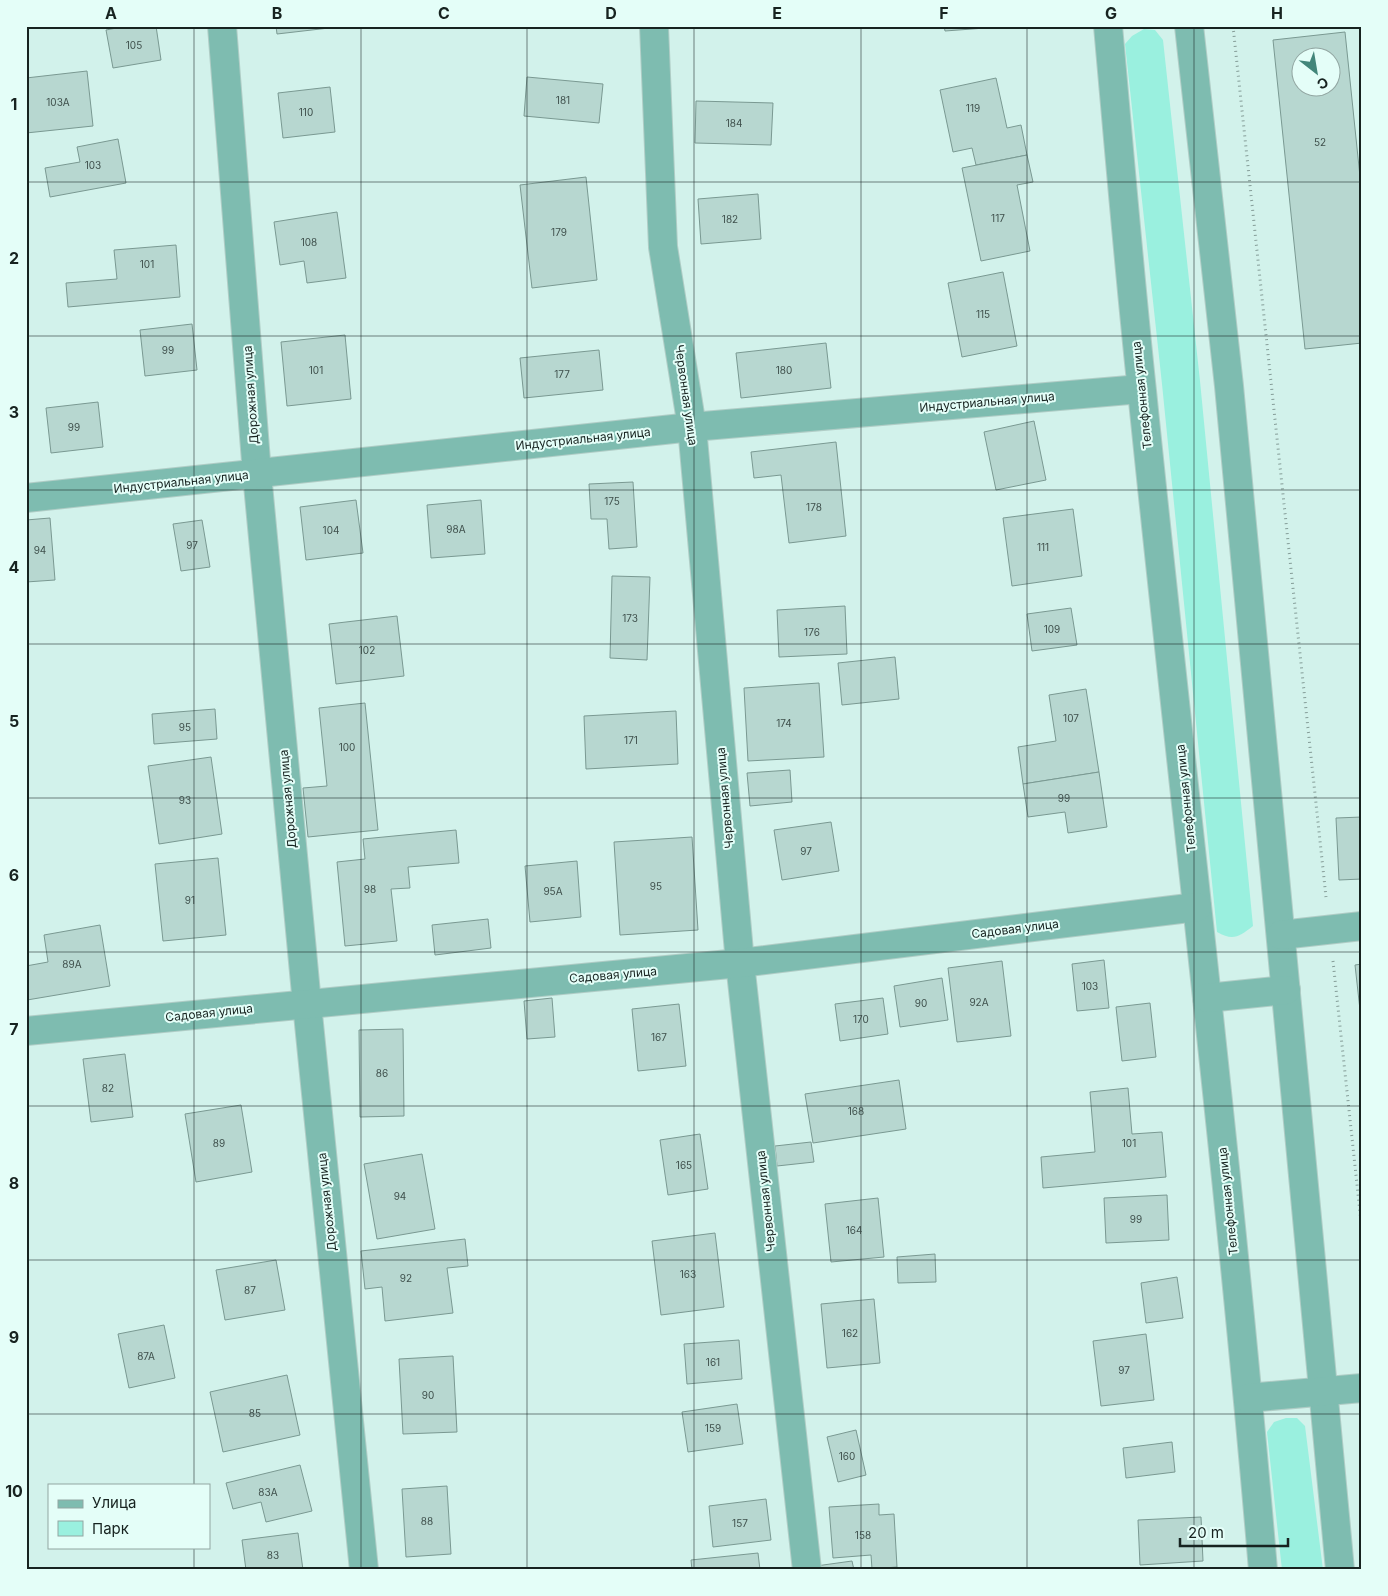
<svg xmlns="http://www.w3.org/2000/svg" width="1388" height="1596" font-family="Inter,sans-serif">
  <rect width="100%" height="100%" fill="#d2f2eb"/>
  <g fill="#9af0df">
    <path d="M1144,29L1155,30L1163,40L1200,381L1253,926C1239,937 1233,941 1217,932L1162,384L1125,44L1132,36Z"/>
    <polygon points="1286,1418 1297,1418 1305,1426 1323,1570 1282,1570 1267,1432 1274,1422"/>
  </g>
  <g fill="#b7d7d0" stroke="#7a9992" fill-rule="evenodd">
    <polygon points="127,26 156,26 161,60 113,68 106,30"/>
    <polygon points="276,26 328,26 329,28 277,34"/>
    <polygon points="944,26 1012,26 945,31"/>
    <path d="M1345,32L1362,196V343L1305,349L1273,40ZM1300,58H1330V88H1300Z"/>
    <polygon points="87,71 93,126 26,133 26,78"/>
    <polygon points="527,77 603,84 599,123 524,116"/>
    <polygon points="996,78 1007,128 1021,125 1027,155 976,165 972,148 953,152 940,90"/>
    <polygon points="330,87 335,132 283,138 278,93"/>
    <polygon points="696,101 773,103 771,145 695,143"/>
    <polygon points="118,139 126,183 50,197 45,168 80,162 77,147"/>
    <polygon points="1027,155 1033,182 1017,185 1030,251 981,261 962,168"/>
    <polygon points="586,177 597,280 532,288 520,185"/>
    <polygon points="758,194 761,239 701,244 698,199"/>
    <polygon points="337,212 346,278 307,283 304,261 280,265 274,222"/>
    <polygon points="176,245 180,297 68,307 66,283 117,279 114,250"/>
    <polygon points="1003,272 1017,346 962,357 948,283"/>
    <polygon points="192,324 197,370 145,376 140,330"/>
    <polygon points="345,335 351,399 287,406 281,342"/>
    <polygon points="826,343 831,388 741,398 736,353"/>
    <polygon points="599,350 603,390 524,398 520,358"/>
    <polygon points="98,402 103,447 51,453 46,408"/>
    <polygon points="1034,421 1046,480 996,490 984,432"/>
    <polygon points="836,442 846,536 789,543 781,475 754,478 751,452"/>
    <polygon points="633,482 637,547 609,549 607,519 591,519 589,484"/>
    <polygon points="356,500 363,553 306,560 300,507"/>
    <polygon points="481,500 485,554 431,558 427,505"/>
    <polygon points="1073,509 1082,576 1012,586 1003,518"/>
    <polygon points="50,518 55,580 26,582 26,520"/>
    <polygon points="202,520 210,567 181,571 173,524"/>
    <polygon points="612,576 650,577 647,660 610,658"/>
    <polygon points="845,606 847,654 779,657 777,610"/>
    <polygon points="1071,608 1077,645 1032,651 1027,614"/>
    <polygon points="397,616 404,676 336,684 329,624"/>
    <polygon points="895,657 899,699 842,705 838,663"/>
    <polygon points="819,683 824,757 748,761 744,688"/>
    <polygon points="1086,689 1099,772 1023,784 1018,747 1056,741 1049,695"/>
    <polygon points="365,703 378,830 308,837 303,788 327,786 319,708"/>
    <polygon points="215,709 217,739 154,744 152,714"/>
    <polygon points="676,711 678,764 586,769 584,716"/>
    <polygon points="211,757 222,834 159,844 148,766"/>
    <polygon points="790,770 792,802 750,806 747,773"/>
    <polygon points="1099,772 1107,827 1068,833 1065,812 1028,817 1023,784"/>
    <polygon points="1362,817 1362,879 1339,880 1336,818"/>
    <polygon points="831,822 839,871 782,880 774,830"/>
    <polygon points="456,830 459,863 408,867 410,888 391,889 397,941 345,946 337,862 365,859 363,839"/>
    <polygon points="692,837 698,930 620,935 614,842"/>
    <polygon points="218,858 226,935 163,941 155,864"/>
    <polygon points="577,861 581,917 530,922 525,866"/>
    <polygon points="488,919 491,948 435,955 432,925"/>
    <polygon points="100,925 110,986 27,1000 26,966 48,962 44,935"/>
    <polygon points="1104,960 1109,1008 1077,1011 1072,964"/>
    <polygon points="1002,961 1011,1036 957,1042 948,968"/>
    <polygon points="1362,964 1362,1028 1355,965"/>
    <polygon points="942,978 948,1020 900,1027 894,986"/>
    <polygon points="552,998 555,1037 527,1039 524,1001"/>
    <polygon points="883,998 888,1034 840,1041 835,1004"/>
    <polygon points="1150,1003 1156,1057 1122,1061 1116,1007"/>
    <polygon points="679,1004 686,1066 638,1071 632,1009"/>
    <polygon points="403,1029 404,1116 360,1117 359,1030"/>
    <polygon points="125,1054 133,1117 91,1122 83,1059"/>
    <polygon points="899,1080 906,1129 813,1143 805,1094"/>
    <polygon points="1128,1088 1132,1134 1162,1132 1166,1177 1043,1188 1041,1157 1095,1152 1090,1092"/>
    <polygon points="241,1105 252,1172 196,1182 185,1114"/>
    <polygon points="700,1134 708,1189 668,1195 660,1140"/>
    <polygon points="811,1142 814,1162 777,1166 775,1146"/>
    <polygon points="422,1154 435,1229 377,1239 364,1164"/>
    <polygon points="1167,1195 1169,1240 1106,1243 1104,1198"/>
    <polygon points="878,1198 884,1257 831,1262 825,1204"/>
    <polygon points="715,1233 724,1307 661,1315 652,1241"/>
    <polygon points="465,1239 468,1266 447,1268 453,1313 385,1321 382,1287 365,1289 361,1251"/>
    <polygon points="935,1254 936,1282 898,1283 897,1257"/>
    <polygon points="276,1260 285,1310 225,1320 216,1270"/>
    <polygon points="1177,1277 1183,1318 1146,1323 1141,1283"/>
    <polygon points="874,1299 880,1363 827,1368 821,1304"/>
    <polygon points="164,1325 175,1378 129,1388 118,1334"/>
    <polygon points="1146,1334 1154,1400 1101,1406 1093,1341"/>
    <polygon points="739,1340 742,1379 687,1384 684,1344"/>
    <polygon points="453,1356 457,1432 403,1434 399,1359"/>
    <polygon points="287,1375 300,1435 223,1452 210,1392"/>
    <polygon points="737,1404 743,1444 688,1452 682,1412"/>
    <polygon points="856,1430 866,1475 838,1482 827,1437"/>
    <polygon points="1172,1442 1175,1472 1126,1478 1123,1448"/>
    <polygon points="300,1465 312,1511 266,1522 261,1502 233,1509 226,1483"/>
    <polygon points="447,1486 451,1554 406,1557 402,1489"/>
    <polygon points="766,1499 771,1540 713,1547 709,1506"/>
    <polygon points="879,1504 879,1515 894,1514 897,1567 872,1569 871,1555 833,1558 829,1507"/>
    <polygon points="1201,1517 1203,1561 1140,1565 1138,1520"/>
    <polygon points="298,1533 303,1570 246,1570 242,1540"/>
    <polygon points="758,1553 760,1570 692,1570 691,1560"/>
    <polygon points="852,1561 854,1570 817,1570 816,1566"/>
  </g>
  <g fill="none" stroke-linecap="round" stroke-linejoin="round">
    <defs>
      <g id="minor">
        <polyline points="222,26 257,474 307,1004 364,1570"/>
        <polyline points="654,26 663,247 692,427 740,963 807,1570"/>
        <path d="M1108,26C1119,148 1129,270 1142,391C1182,784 1230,1176 1263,1570"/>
        <polyline points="1189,26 1229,386 1340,1570"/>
        <polyline points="26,498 692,427 1141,389"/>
        <polyline points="1281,935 1362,926"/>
        <polyline points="1207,998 1286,990"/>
        <polyline points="26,1031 740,963 1197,907"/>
        <polyline points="1248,1398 1362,1388"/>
      </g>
    </defs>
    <use href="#minor" stroke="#b0cdc6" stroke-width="30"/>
    <g stroke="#859d98" stroke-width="3" stroke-dasharray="1 4" stroke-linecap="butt">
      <polyline points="1233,26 1326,897"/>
      <polyline points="1333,961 1362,1231"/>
    </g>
    <use href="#minor" stroke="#7ebcb0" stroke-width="28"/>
  </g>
  <path fill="none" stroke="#172320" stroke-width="1" stroke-opacity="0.55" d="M194,26V1485M361,26V1570M527,26V1570M694,26V1570M861,26V1570M1027,26V1570M1194,26V1570M26,182H1362M26,336H1362M26,490H1362M26,644H1362M26,798H1362M26,952H1362M26,1106H1362M26,1260H1362M26,1414H1362M194,1547V1570"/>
  <g text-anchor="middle" stroke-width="4" stroke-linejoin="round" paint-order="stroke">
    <g font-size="10" fill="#3f504c">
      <text x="134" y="49">105</text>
      <text x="563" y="104">181</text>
      <text x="58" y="106">103А</text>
      <text x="973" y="112">119</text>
      <text x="306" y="116">110</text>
      <text x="734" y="127">184</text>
      <text x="1320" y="146">52</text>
      <text x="93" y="169">103</text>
      <text x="998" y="222">117</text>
      <text x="730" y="223">182</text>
      <text x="559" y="236">179</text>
      <text x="309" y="246">108</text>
      <text x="147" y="268">101</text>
      <text x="983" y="318">115</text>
      <text x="168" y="354">99</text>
      <text x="316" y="374">101</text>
      <text x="784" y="374">180</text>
      <text x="562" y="378">177</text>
      <text x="74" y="431">99</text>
      <text x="612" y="505">175</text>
      <text x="814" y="511">178</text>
      <text x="456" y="533">98А</text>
      <text x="331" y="534">104</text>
      <text x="192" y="549">97</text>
      <text x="1043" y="551">111</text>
      <text x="40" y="554">94</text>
      <text x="630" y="622">173</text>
      <text x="1052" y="633">109</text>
      <text x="812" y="636">176</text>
      <text x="367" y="654">102</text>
      <text x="1071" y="722">107</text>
      <text x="784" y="727">174</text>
      <text x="185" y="731">95</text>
      <text x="631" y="744">171</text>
      <text x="347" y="751">100</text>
      <text x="1064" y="802">99</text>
      <text x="185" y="804">93</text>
      <text x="806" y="855">97</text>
      <text x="656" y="890">95</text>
      <text x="370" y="893">98</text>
      <text x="553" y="895">95А</text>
      <text x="190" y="904">91</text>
      <text x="72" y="968">89А</text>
      <text x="1090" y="990">103</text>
      <text x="979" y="1006">92А</text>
      <text x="921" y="1007">90</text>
      <text x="861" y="1023">170</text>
      <text x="659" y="1041">167</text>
      <text x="382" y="1077">86</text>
      <text x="108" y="1092">82</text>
      <text x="856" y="1115">168</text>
      <text x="219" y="1147">89</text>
      <text x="1129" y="1147">101</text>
      <text x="684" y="1169">165</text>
      <text x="400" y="1200">94</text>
      <text x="1136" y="1223">99</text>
      <text x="854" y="1234">164</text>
      <text x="688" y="1278">163</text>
      <text x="406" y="1282">92</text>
      <text x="250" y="1294">87</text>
      <text x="850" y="1337">162</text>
      <text x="146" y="1360">87А</text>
      <text x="713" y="1366">161</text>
      <text x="1124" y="1374">97</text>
      <text x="428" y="1399">90</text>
      <text x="255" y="1417">85</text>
      <text x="713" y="1432">159</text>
      <text x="847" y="1460">160</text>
      <text x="268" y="1496">83А</text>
      <text x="427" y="1525">88</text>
      <text x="740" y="1527">157</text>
      <text x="863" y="1539">158</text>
      <text x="273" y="1559">83</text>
    </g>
    <g font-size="12" fill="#172320" stroke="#e4fef8">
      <text transform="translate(251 395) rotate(-94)" y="4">Дорожная улица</text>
      <text transform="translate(686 395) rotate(82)" y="4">Червонная улица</text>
      <text transform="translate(1142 395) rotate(-96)" y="4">Телефонная улица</text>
      <text transform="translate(987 402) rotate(-5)" y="4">Индустриальная улица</text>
      <text transform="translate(583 439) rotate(-6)" y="4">Индустриальная улица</text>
      <text transform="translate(181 482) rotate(-6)" y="4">Индустриальная улица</text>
      <text transform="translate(725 798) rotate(-95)" y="4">Червонная улица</text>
      <text transform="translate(1186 798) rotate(-96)" y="4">Телефонная улица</text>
      <text transform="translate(288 799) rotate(-95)" y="4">Дорожная улица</text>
      <text transform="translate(1015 929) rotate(-7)" y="4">Садовая улица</text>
      <text transform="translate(613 975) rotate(-5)" y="4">Садовая улица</text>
      <text transform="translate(209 1013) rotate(-6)" y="4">Садовая улица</text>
      <text transform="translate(766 1201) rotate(-96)" y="4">Червонная улица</text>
      <text transform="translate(1228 1201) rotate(-96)" y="4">Телефонная улица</text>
      <text transform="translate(327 1202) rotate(-96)" y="4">Дорожная улица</text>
    </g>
  </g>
  <rect width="1388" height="1596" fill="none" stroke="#e4fef8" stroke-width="55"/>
  <rect x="48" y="1484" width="162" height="65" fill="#e4fef8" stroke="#92a6a2"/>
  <rect x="58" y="1500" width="25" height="8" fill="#7ebcb0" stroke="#92a6a2"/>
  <text x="92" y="1508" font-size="15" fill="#172320">Улица</text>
  <rect x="58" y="1521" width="25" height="15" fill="#9af0df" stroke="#92a6a2"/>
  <text x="92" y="1534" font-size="15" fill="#172320">Парк</text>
  <g transform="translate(1316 72) rotate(149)"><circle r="24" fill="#e4fef8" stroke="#92a6a2"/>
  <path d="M0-4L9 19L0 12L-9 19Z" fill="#42867a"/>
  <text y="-8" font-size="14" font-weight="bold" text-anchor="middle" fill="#172320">С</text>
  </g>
  <path d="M1180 1538v8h108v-8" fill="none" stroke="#172320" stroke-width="2.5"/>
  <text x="1188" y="1538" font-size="15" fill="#172320" stroke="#e4fef8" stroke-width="4" paint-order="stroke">20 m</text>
  <rect x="28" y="28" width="1332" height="1540" fill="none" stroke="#172320" stroke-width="2"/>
  <g font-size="16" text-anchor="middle" font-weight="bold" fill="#172320">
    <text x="111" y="19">A</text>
    <text x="277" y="19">B</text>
    <text x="444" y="19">C</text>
    <text x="611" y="19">D</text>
    <text x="777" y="19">E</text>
    <text x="944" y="19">F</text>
    <text x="1111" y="19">G</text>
    <text x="1277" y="19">H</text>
    <text x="14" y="110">1</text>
    <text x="14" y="264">2</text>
    <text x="14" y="418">3</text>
    <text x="14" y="573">4</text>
    <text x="14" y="727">5</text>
    <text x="14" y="881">6</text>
    <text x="14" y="1035">7</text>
    <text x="14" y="1189">8</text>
    <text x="14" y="1343">9</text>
    <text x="14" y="1497">10</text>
  </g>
</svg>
